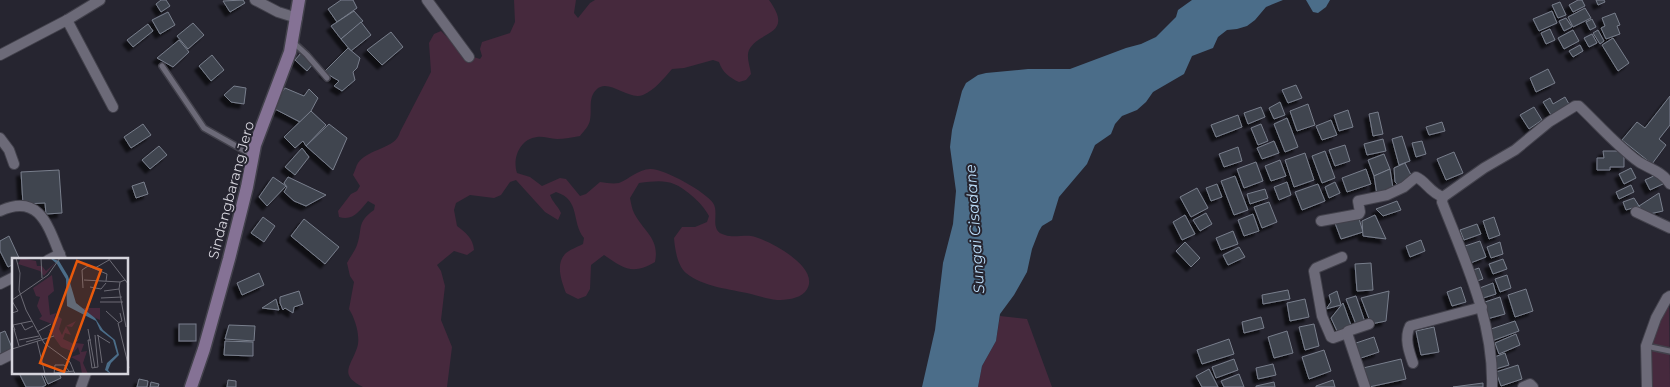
<svg xmlns="http://www.w3.org/2000/svg" width="1670" height="387" font-family="Montserrat,sans-serif">
  <defs>
    <filter id="shadow"><feDropShadow dx="-4.5" dy="4.5" stdDeviation="1" flood-color="#0009"/></filter>
  </defs>
  <rect width="100%" height="100%" fill="#262530"/>
  <g fill="#46293d">
    <path d="M514,0H576L574,13L578,18L590,3L595,0H769C795,36 759,30 749,50C746,57 750,66 751,74L746,80L739,82C730,78 722,72 719,62L713,60L684,68L672,69C664,78 655,90 643,95C628,101 608,77 596,90C588,98 592,109 590,120C589,126 584,131 580,136C573,137 564,139 557,139C550,139 543,136 537,137C520,139 512,158 517,173L530,177L542,186L560,178L566,179L580,196L586,194L600,182C607,183 613,184 619,183C629,179 639,169 650,169C663,168 706,192 713,203C720,213 708,231 725,235C733,238 743,235 751,236C768,239 825,269 805,292C799,299 785,300 777,300C768,299 759,296 751,294C730,289 703,287 686,273C677,265 675,249 674,238L682,227H695L707,222L709,216C704,207 699,202 691,195C673,179 662,180 639,183L630,198C631,203 632,209 634,213C643,231 660,238 655,262C633,275 624,269 604,255L591,265L590,289L586,296L578,299L566,293C562,282 555,265 565,254C569,250 577,247 583,244L584,238C571,222 581,200 556,192L550,195C553,203 558,206 561,213L558,220L545,212L516,180L510,182L501,195L494,198L470,195L456,203L454,210L457,226C466,233 473,238 474,250L467,255L454,251L437,265L441,271L445,286L441,320L452,347L447,387H363C338,375 351,366 357,348C361,337 355,318 349,309L354,282L350,276L347,263C350,257 355,251 357,245C363,228 356,223 374,210L375,205L368,201C359,211 354,221 339,217L338,211L351,194L357,191L360,186L353,175C355,171 356,166 358,163C369,148 396,149 400,132L431,72L429,43L434,34L441,31L464,54L480,59L482,56L480,49L482,42L510,33L515,22Z"/>
    <polygon points="1669,302 1670,387 1652,387 1651,340"/>
    <polygon points="1000,316 1027,319 1052,387 978,387 982,366 996,341"/>
  </g>
  <g fill="#4b6d89">
    <polygon points="1192,0 1283,0 1266,7 1255,20 1247,26 1237,29 1227,30 1218,37 1213,48 1192,56 1184,74 1153,92 1146,102 1137,110 1122,116 1115,124 1111,134 1095,145 1087,164 1059,197 1052,220 1042,226 1039,231 1032,249 1027,272 1014,295 1000,314 996,341 982,366 978,387 922,387 935,330 943,263 953,224 956,191 950,147 952,130 962,91 966,83 978,75 986,73 1028,69 1070,69 1126,48 1141,44 1156,37 1176,17 1178,10"/>
    <polygon points="1306,0 1330,0 1326,7 1318,13 1313,12"/>
  </g>
  <g fill="#3f4450" stroke="#797f8c" filter="url(#shadow)">
    <polygon points="161,0 166,0 170,6 161,12 156,4"/>
    <polygon points="243,0 245,3 230,12 223,1"/>
    <polygon points="341,0 353,0 357,8 337,22 328,9"/>
    <polygon points="1578,0 1582,0 1585,6 1573,12 1569,5"/>
    <polygon points="1596,0 1604,0 1605,2 1598,5"/>
    <polygon points="1560,2 1566,15 1558,18 1552,5"/>
    <polygon points="1585,8 1591,18 1573,27 1568,17"/>
    <polygon points="354,11 363,21 341,39 331,26"/>
    <polygon points="1552,11 1557,23 1539,31 1533,19"/>
    <polygon points="168,12 175,25 160,34 152,20"/>
    <polygon points="1615,13 1620,25 1617,26 1620,34 1606,39 1601,28 1605,26 1602,18"/>
    <polygon points="1566,18 1572,27 1564,31 1559,21"/>
    <polygon points="1592,19 1596,27 1590,30 1586,22"/>
    <polygon points="361,22 371,35 351,51 341,39"/>
    <polygon points="193,23 204,35 188,49 177,36"/>
    <polygon points="148,24 153,31 133,47 127,40"/>
    <polygon points="1550,29 1555,40 1546,44 1541,33"/>
    <polygon points="1573,30 1579,41 1564,49 1558,38"/>
    <polygon points="1598,30 1604,41 1600,44 1593,33"/>
    <polygon points="391,32 403,47 382,65 367,50"/>
    <polygon points="1592,34 1597,43 1589,47 1584,38"/>
    <polygon points="1613,38 1629,63 1618,71 1602,45"/>
    <polygon points="179,40 189,52 173,67 157,58"/>
    <polygon points="1580,45 1583,51 1573,57 1569,51"/>
    <polygon points="348,48 360,58 357,68 353,72 355,80 342,91 334,86 339,81 324,72"/>
    <polygon points="301,53 313,64 307,71 295,60"/>
    <polygon points="212,55 224,70 211,81 199,66"/>
    <polygon points="1548,69 1555,83 1536,92 1530,78"/>
    <polygon points="1296,85 1302,98 1288,103 1282,90"/>
    <polygon points="234,86 246,88 244,104 231,102 224,95"/>
    <polygon points="285,88 304,96 309,89 318,98 311,111 300,122 271,107"/>
    <polygon points="1670,96 1670,125 1659,139 1666,145 1652,164 1622,140 1637,122 1645,128"/>
    <polygon points="1565,97 1569,104 1551,115 1543,102 1550,98 1553,104"/>
    <polygon points="1280,102 1285,115 1274,119 1269,108"/>
    <polygon points="1308,104 1315,125 1297,131 1290,111"/>
    <polygon points="1261,107 1265,117 1248,124 1244,113"/>
    <polygon points="1534,107 1542,120 1529,129 1520,115"/>
    <polygon points="1348,110 1353,127 1339,131 1334,115"/>
    <polygon points="311,111 326,125 306,146 303,141 295,148 284,137"/>
    <polygon points="1378,112 1383,134 1373,136 1369,114"/>
    <polygon points="1238,115 1242,127 1216,137 1211,125"/>
    <polygon points="1287,118 1298,147 1285,152 1274,124"/>
    <polygon points="1331,120 1337,135 1322,140 1316,126"/>
    <polygon points="1442,122 1445,131 1429,135 1426,127"/>
    <polygon points="143,124 151,135 131,148 124,137"/>
    <polygon points="329,124 347,138 333,170 306,146"/>
    <polygon points="1261,124 1268,141 1258,145 1251,128"/>
    <polygon points="1402,136 1410,161 1399,165 1392,139"/>
    <polygon points="1383,139 1386,151 1367,155 1364,144"/>
    <polygon points="1274,141 1279,153 1262,159 1257,148"/>
    <polygon points="1422,141 1426,154 1416,157 1412,143"/>
    <polygon points="1345,145 1350,161 1335,166 1329,150"/>
    <polygon points="159,146 167,155 150,169 142,160"/>
    <polygon points="1238,147 1242,161 1224,167 1219,154"/>
    <polygon points="302,148 309,157 295,175 285,167"/>
    <polygon points="1325,151 1335,178 1322,183 1312,156"/>
    <polygon points="1603,151 1624,151 1624,167 1610,167 1610,170 1597,170 1597,158 1604,158"/>
    <polygon points="1454,152 1463,173 1446,180 1437,159"/>
    <polygon points="1305,153 1314,180 1294,187 1285,160"/>
    <polygon points="1384,154 1390,169 1374,176 1368,160"/>
    <polygon points="1280,160 1286,176 1271,181 1265,166"/>
    <polygon points="1256,162 1263,181 1244,188 1237,169"/>
    <polygon points="1405,163 1413,179 1400,187 1395,182 1394,168"/>
    <polygon points="1631,168 1636,178 1624,184 1619,174"/>
    <polygon points="1366,169 1371,184 1347,192 1342,178"/>
    <polygon points="1390,169 1393,188 1377,195 1374,176"/>
    <polygon points="59,170 62,213 46,214 45,203 23,204 21,172"/>
    <polygon points="1658,174 1663,184 1650,190 1645,180"/>
    <polygon points="1235,176 1248,210 1234,215 1221,181"/>
    <polygon points="273,177 286,186 267,206 259,197"/>
    <polygon points="288,177 326,195 306,206 294,201 284,192 287,187 284,183"/>
    <polygon points="144,182 148,194 136,198 132,186"/>
    <polygon points="1287,182 1291,195 1279,200 1274,187"/>
    <polygon points="1335,182 1340,193 1329,198 1325,187"/>
    <polygon points="1217,184 1222,197 1211,201 1206,188"/>
    <polygon points="1318,184 1325,201 1302,210 1295,192"/>
    <polygon points="1631,185 1634,192 1619,199 1616,192"/>
    <polygon points="1197,188 1208,208 1191,217 1180,197"/>
    <polygon points="1265,189 1268,198 1250,204 1247,194"/>
    <polygon points="1659,193 1663,211 1645,215 1639,206"/>
    <polygon points="1634,198 1639,206 1626,210 1623,202"/>
    <polygon points="1397,201 1401,210 1383,216 1376,209"/>
    <polygon points="1269,202 1277,222 1262,228 1254,207"/>
    <polygon points="1206,213 1212,224 1200,231 1193,220"/>
    <polygon points="1253,214 1259,231 1244,236 1238,220"/>
    <polygon points="1185,215 1195,234 1182,240 1173,222"/>
    <polygon points="1358,215 1363,232 1341,239 1335,223"/>
    <polygon points="1375,215 1386,239 1363,236 1362,221"/>
    <polygon points="263,217 275,226 264,242 251,233"/>
    <polygon points="1494,217 1500,235 1489,239 1483,221"/>
    <polygon points="304,219 339,247 325,264 291,236"/>
    <polygon points="1477,224 1481,234 1464,240 1460,230"/>
    <polygon points="1233,231 1238,244 1221,250 1216,238"/>
    <polygon points="9,236 20,260 14,260 14,264 8,267 0,251 0,241"/>
    <polygon points="1421,240 1425,251 1410,257 1406,246"/>
    <polygon points="1480,241 1486,257 1468,264 1462,247"/>
    <polygon points="1185,242 1200,258 1191,267 1176,251"/>
    <polygon points="1500,242 1503,254 1491,258 1487,247"/>
    <polygon points="1239,247 1245,257 1228,265 1223,255"/>
    <polygon points="1503,259 1507,269 1493,274 1489,264"/>
    <polygon points="1371,263 1373,290 1357,291 1355,264"/>
    <polygon points="1479,268 1483,279 1474,282 1470,271"/>
    <polygon points="259,273 264,285 242,295 237,283"/>
    <polygon points="1507,275 1511,288 1500,292 1495,279"/>
    <polygon points="1493,283 1496,294 1480,299 1477,289"/>
    <polygon points="1461,287 1466,302 1452,306 1447,292"/>
    <polygon points="1526,289 1533,311 1515,317 1508,295"/>
    <polygon points="1288,290 1290,299 1263,304 1262,295"/>
    <polygon points="299,291 303,304 294,307 293,313 285,308 283,310 280,303 280,297"/>
    <polygon points="1337,291 1341,305 1326,309 1331,302 1329,295"/>
    <polygon points="1389,291 1386,321 1371,324 1361,298"/>
    <polygon points="1356,296 1365,322 1357,327 1346,299"/>
    <polygon points="1500,297 1505,314 1487,319 1482,303"/>
    <polygon points="276,299 279,310 262,308"/>
    <polygon points="1305,299 1309,317 1290,321 1287,303"/>
    <polygon points="1343,303 1352,328 1337,331 1331,318"/>
    <polygon points="1261,317 1264,328 1244,333 1242,322"/>
    <polygon points="1515,321 1519,331 1492,341 1488,330"/>
    <rect x="179" y="324" width="17" height="17"/>
    <polygon points="1314,324 1319,346 1305,350 1299,327"/>
    <polygon points="229,325 255,326 254,341 225,339"/>
    <polygon points="1434,327 1439,352 1421,355 1416,331"/>
    <polygon points="5,331 13,350 0,355 0,333"/>
    <polygon points="1287,331 1293,353 1274,358 1268,337"/>
    <polygon points="1516,334 1520,345 1499,354 1495,343"/>
    <polygon points="1374,337 1379,352 1358,359 1353,344"/>
    <polygon points="1229,339 1234,354 1202,364 1197,350"/>
    <polygon points="225,341 253,342 253,356 224,355"/>
    <polygon points="1324,350 1331,371 1309,379 1302,357"/>
    <polygon points="1505,353 1509,365 1496,369 1492,358"/>
    <polygon points="1234,359 1238,370 1216,378 1212,367"/>
    <polygon points="1401,359 1406,379 1369,387 1363,368"/>
    <polygon points="1273,364 1276,375 1258,379 1256,368"/>
    <polygon points="1518,365 1522,379 1501,386 1496,372"/>
    <polygon points="1209,369 1218,387 1202,387 1196,376"/>
    <polygon points="19,373 41,373 46,385 42,387 26,387"/>
    <polygon points="43,373 59,373 61,378 48,384"/>
    <polygon points="1239,374 1244,387 1224,387 1221,381"/>
    <polygon points="139,379 148,381 147,387 137,387"/>
    <polygon points="228,380 236,381 236,387 227,387"/>
    <polygon points="1333,380 1335,387 1316,387 1316,386"/>
    <polygon points="151,382 159,384 158,387 150,387"/>
    <polygon points="1274,382 1275,387 1256,387 1256,386"/>
    <polygon points="1483,383 1483,387 1453,387"/>
  </g>
  <g fill="none" stroke-linecap="round" stroke-linejoin="round">
    <defs>
      <g id="lane">
        <polyline points="293,42 307,55 327,78"/>
        <polyline points="162,66 204,128 252,155"/>
        <polyline points="1646,346 1670,351"/>
      </g>
      <g id="street">
        <polyline points="255,0 278,12 297,18"/>
        <polyline points="427,0 469,57"/>
        <polyline points="67,20 113,107"/>
        <polyline points="0,55 67,20 100,0"/>
        <polyline points="0,138 9,150 14,164"/>
        <path d="M0,211C41,192 49,229 62,260"/>
        <polyline points="1636,212 1670,228"/>
        <path d="M1321,221L1359,214L1360,212L1358,201L1387,195L1404,187L1416,177C1426,181 1429,192 1443,197"/>
        <polyline points="1342,257 1316,268 1314,271 1322,316 1331,337 1333,338 1347,333"/>
        <polyline points="48,260 60,254"/>
        <polyline points="0,284 14,277"/>
        <polyline points="0,360 14,353"/>
        <path d="M1413,363C1409,352 1404,338 1410,326L1482,307"/>
        <polyline points="81,387 86,373"/>
        <polyline points="1365,387 1347,333 1348,331 1369,324"/>
        <path d="M1492,387C1494,322 1465,261 1442,202L1443,197L1484,168L1515,150L1549,122L1575,106H1579C1599,125 1617,146 1639,162C1650,169 1663,172 1670,184"/>
        <polyline points="1523,387 1530,384 1533,387"/>
        <polyline points="1647,387 1646,346 1656,318 1667,298 1670,296"/>
      </g>
      <polyline id="secondary" points="191,387 204,349 229,259 247,187 255,145 290,52 299,0"/>
    </defs>
    <use href="#lane" stroke="#42414b" stroke-width="8"/>
    <use href="#street" stroke="#42414b" stroke-width="12"/>
    <use href="#secondary" stroke="#42414b" stroke-width="15"/>
    <use href="#lane" stroke="#6c6a78" stroke-width="5"/>
    <use href="#street" stroke="#6c6a78" stroke-width="10"/>
    <use href="#secondary" stroke="#857295" stroke-width="12"/>
  </g>
  <g text-anchor="middle" stroke-width="4" stroke-linejoin="round" paint-order="stroke">
    <g font-size="14" fill="#d5d4dc" stroke="#262530">
      <text transform="translate(231 190) rotate(-75)" y="5">Sindangbarang Jero</text>
    </g>
    <g font-size="15" font-style="italic" fill="#badcf8" stroke="#262530">
      <text transform="translate(975 229) rotate(-94)" y="5">Sungai Cisadane</text>
    </g>
  </g>
  <g transform="translate(12 258)">
    <rect width="116" height="116" fill="#262530"/>
    <path d="M9,0L24,3L25,8H30L34,13L44,4L32,18L28,13L6,6ZM40,17L42,33L36,38L38,57L44,55L42,60L46,58L50,61L47,71L50,77L54,68L64,63L60,69L54,68L59,77L53,75L51,81L62,86L63,83L68,80L64,85L72,86L69,94L75,93L71,105L76,116H70L68,104L59,99L68,96L66,89L62,94L49,89L37,72L42,70L40,66L27,61L30,58L25,48L28,39L24,38L21,30ZM71,50H88V62L75,56Z" fill="#46293d"/>
    <path d="M38,0L47,3L56,18L64,45L83,60L91,72L103,82L107,97L99,105L96,112L99,116L93,112L95,105L105,96L101,82L88,72L84,63L55,48L54,21L45,6Z" fill="#4b6d89"/>
    <path fill="none" stroke="#6c6b75" stroke-width="1" d="M4,0L8,15L7,32L14,52L32,85L58,104L63,116M29,0L30,20M96,0L117,27M83,10L97,2M72,22L108,24M113,22L108,24L107,31L114,69M78,29L89,31L94,25M71,30L70,12L76,8L95,16L94,23M92,33L107,31M89,40L110,39M0,42L36,17L48,0M0,43L6,53L0,55M88,44H111M94,53L106,64M108,55L110,63L106,65L117,110M9,65L13,72L21,68M2,71L7,88M76,71L83,110M3,72L1,67L20,63M25,74L39,66M85,77L98,85M86,77L90,105M7,82L27,78M79,82H76L80,110L86,109L83,77M25,83L33,116M14,84L29,80M0,91L42,78M42,115L62,113M42,116L43,107H52L57,113"/>
    <path fill="#e8590c" fill-opacity="0.15" stroke="#e8590c" stroke-width="2.5" d="M65,3L89,12L52,114L28,105Z"/>
    <rect width="116" height="116" fill="none" stroke="#d5d4dc" stroke-width="2.5"/>
  </g>
</svg>
